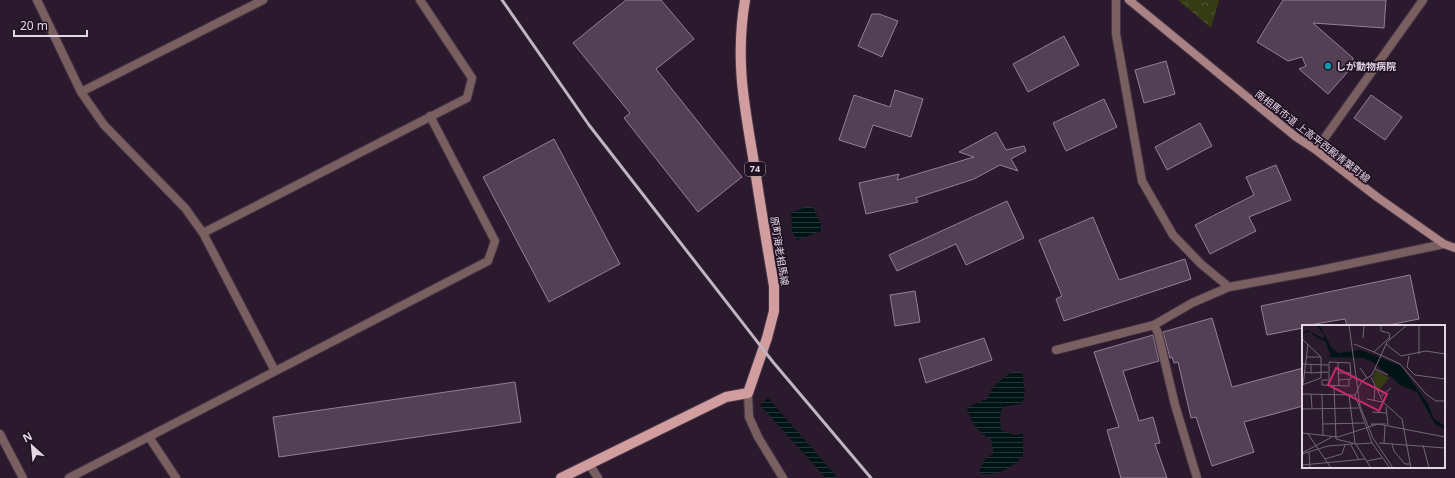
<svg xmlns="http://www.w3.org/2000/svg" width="1455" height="478" font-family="'Noto Sans','Noto Sans JP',sans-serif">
  <defs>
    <pattern id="park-crowns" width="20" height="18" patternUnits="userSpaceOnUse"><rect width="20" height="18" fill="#353c14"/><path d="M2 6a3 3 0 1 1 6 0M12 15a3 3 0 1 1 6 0" fill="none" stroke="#525736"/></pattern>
    <pattern id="water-rules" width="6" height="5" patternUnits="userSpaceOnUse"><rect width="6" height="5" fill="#001416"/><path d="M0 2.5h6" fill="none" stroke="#253538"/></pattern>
  </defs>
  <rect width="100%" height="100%" fill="#2b1a2d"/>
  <polygon fill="url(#park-crowns)" points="1178,0 1219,0 1211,28"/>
  <g fill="url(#water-rules)">
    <polygon points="806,207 813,207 821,224 821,231 797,240 792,232 791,213"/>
    <path d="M1012,372H1022L1025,393L1022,404L1002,407L1000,418L1001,430L1014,435L1023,434V456C1011,468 996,478 979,473L984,460L994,453L991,439C977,431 971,423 967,408L983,400H987C991,387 1001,379 1012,372Z"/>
    <polygon points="768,398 838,478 826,478 760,405"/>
  </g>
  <g fill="#534055" stroke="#957f97">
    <polygon points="626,0 661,0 694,39 656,69 742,177 698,212 624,118 630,113 573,43"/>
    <polygon points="1283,0 1386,0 1384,28 1313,23 1353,58 1353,66 1328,94 1299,69 1306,66 1302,57 1288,61 1257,42"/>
    <polygon points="872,14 879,14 898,21 882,57 858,46"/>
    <polygon points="1064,36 1079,65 1028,92 1013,64"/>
    <polygon points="1166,61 1175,94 1144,103 1135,70"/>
    <polygon points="895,90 923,99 911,137 873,125 865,148 839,140 854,95 890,107"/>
    <polygon points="1371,95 1402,117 1385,140 1354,118"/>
    <polygon points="1104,99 1117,127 1066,151 1053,123"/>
    <polygon points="1200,123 1212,146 1167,170 1155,147"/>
    <polygon points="996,132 1006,150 1024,146 1026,151 1011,159 1018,171 1000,165 974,179 916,198 918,202 866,214 859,183 899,174 897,180 974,157 959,152"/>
    <polygon points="554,139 620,264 549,302 483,177"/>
    <polygon points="1276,165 1291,200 1249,217 1256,231 1210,254 1195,225 1254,195 1246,177"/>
    <polygon points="1007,201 1024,238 966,265 956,244 897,271 889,255"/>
    <polygon points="1093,217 1119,280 1185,259 1191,279 1064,321 1056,299 1062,296 1039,240"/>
    <polygon points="1410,275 1419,319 1384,326 1347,326 1345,319 1303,326 1303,328 1267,335 1261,306"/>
    <polygon points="915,291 920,322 895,326 890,295"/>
    <polygon points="1212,318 1232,387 1303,368 1303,406 1244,422 1254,452 1212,466 1196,417 1191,418 1178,362 1174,363 1172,357 1170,358 1163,332"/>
    <polygon points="1153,335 1159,361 1123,371 1139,421 1153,417 1160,443 1155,444 1167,478 1121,478 1107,430 1119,427 1094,352"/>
    <polygon points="984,338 992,360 926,383 919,359"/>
    <polygon points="515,382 521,422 279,457 273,417"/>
  </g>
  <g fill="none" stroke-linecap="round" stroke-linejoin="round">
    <defs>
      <g id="street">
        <polyline points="37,0 81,92 104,125 185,208 203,233 275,371"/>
        <polyline points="1116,0 1116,34 1142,181 1173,235 1201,264 1229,287"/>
        <polyline points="81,92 263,0"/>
        <polyline points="1316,150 1423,0"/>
        <polyline points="203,233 467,98 472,78 420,0"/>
        <polyline points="1154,325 1158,333 1175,405 1197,478"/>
        <polyline points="1056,350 1154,325 1192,303 1229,287 1316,271 1444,244"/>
        <polyline points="748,393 749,417 758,437 783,478"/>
        <polyline points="0,434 23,478"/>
        <polyline points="149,437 176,478"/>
        <polyline points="589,464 598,478"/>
        <polyline points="69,478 488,261 495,241 430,116"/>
      </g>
      <polyline id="secondary" points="1129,0 1296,137 1316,150 1377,197 1444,244 1455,248"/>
      <path id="primary" d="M561,478L726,397L748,393L767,338L774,311V286C767,245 760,204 754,163C744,104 735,60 745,0"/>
    </defs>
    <use href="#street" stroke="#453447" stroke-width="10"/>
    <use href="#secondary" stroke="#453447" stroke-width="10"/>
    <use href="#primary" stroke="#453447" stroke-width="12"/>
    <use href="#street" stroke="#795f5f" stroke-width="8"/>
    <use href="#secondary" stroke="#ab8283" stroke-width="8"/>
    <use href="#primary" stroke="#d29d9e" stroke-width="10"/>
    <polyline stroke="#c2b5c3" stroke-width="3" points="502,0 589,125 773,362 871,478"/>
  </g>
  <circle fill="#0f9aa8" stroke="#211023" stroke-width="1.5" cx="1328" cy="66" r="4"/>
  <g text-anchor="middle" stroke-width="3.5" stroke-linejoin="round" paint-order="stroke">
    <rect fill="#211023" stroke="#a99baa" stroke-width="1" x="745" y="162" width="20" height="14" rx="3"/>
    <g font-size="9" font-weight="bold" fill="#e3d7e4">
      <text x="755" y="172">74</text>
    </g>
    <g font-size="10" font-weight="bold" fill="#e3d7e4" stroke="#211023" text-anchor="start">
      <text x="1336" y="70">しが動物病院</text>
    </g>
    <g font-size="10" fill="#e3d7e4" stroke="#211023">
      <text transform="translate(1313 136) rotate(38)" y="4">南相馬市道 上高平西殿青葉町線</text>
      <text transform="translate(780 251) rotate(81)" y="4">原町海老相馬線</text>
    </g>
  </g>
  <g transform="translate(1302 325)">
    <rect width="143" height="143" fill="#2b1a2d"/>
    <path d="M74,45L87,53L76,66L71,52Z" fill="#353c14"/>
    <path d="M14,0L18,1L30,24L37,28L59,25L99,41L126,79L132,94L143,101V104L133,99L115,67L100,61L71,37L61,33L24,32L29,31L23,16L15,13L8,7L0,8L5,5L22,14V10Z" fill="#001416"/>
    <path fill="none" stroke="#756676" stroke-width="1" d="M47,0L58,81L71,113L91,143M79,0V6L87,8L88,14M61,13L62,0M87,13L72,27L98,39L124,69L134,76H143M0,14L19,32V53L0,60M52,19L72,27M84,19L99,31L124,26L143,29M117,29V0M107,31L105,42L113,50L143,54M4,32H19M36,38L37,61M0,39L26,40M58,43L65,53M73,44L86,50M2,47L9,48V39M9,48L26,47M35,48H49M69,52L81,77L100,94L109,143M26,55H20V60L47,61V55M1,60L6,19M27,61V37L48,38L49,54L37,55M32,61L34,114L54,119L70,118M0,69L53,70L60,56L70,50L85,17L105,0M9,69L10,83M20,69L21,110M47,70L53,118L69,143M53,70L70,118L88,143M78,72L89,63M65,74L80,77M72,75L73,63M84,82L86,100M0,84L56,83M70,87L84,88M21,99L62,98M71,100L69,99H84M0,108L36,112L76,99L143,112M6,109L29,143M77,118L143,123M82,119L83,101M90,119L92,126L103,139H108M49,120L57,135M121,120L127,143M7,127L8,143M0,128L30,112M0,129L26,121L51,119M23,134L40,129L43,120M65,136L80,133M0,140L63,134"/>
    <path fill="#c52b69" fill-opacity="0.15" stroke="#c52b69" stroke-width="2" d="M34,43L85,69L77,86L26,60Z"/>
    <rect width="143" height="143" fill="none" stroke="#e3d7e4" stroke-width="2"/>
  </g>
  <g transform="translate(32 446) rotate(333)" stroke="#211023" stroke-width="3" paint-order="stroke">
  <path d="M0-3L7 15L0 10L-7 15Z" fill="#e3d7e4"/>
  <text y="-6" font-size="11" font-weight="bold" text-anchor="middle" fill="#e3d7e4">N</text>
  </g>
  <path d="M14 30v6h73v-6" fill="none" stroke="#e3d7e4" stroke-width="2"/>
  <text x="20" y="30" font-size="12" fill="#e3d7e4" stroke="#211023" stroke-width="3" paint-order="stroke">20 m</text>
</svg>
